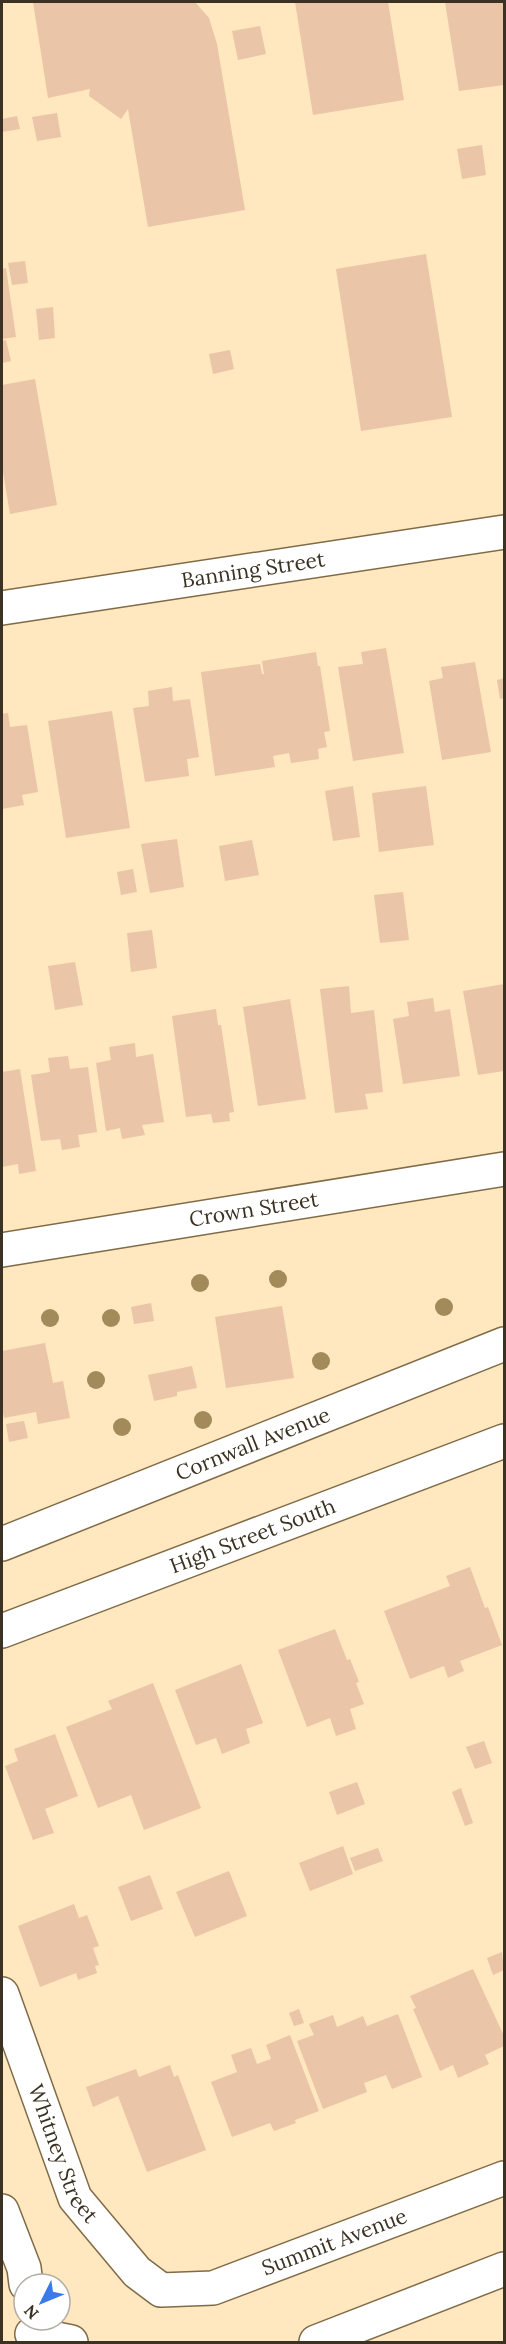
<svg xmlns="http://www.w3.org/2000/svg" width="506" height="2344" font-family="Lora,serif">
  <rect width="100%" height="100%" fill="#ffe7bf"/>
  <g fill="#eac5a7">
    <polygon points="33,2 195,2 209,18 217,44 245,210 148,227 128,109 121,119 89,96 90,89 48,98"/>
    <polygon points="295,2 388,2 404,100 313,115"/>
    <polygon points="445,2 504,2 504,85 459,91"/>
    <polygon points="260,26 266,54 238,60 232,31"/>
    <polygon points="57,113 61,137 37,141 32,117"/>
    <polygon points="17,116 20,129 2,132 2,119"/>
    <polygon points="482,145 486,175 462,179 457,149"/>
    <polygon points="426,254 452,417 361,431 336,269"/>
    <polygon points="25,261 28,283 12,285 8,263"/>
    <polygon points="6,268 16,337 2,339 2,269"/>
    <polygon points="53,307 55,338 39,340 36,309"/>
    <polygon points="6,340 11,361 2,363 2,341"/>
    <polygon points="230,350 234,369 213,374 209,354"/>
    <polygon points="35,379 57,505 10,514 2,466 2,385"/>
    <polygon points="386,648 404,753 353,761 338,667 363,664 361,652"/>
    <polygon points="316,652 318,666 320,666 330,731 324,732 327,747 318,749 319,759 291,763 289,753 273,756 275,767 215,776 201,672 260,664 262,674 264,674 262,661"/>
    <polygon points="475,662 491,752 442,760 429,681 443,678 441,667"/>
    <polygon points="504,678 504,698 500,699 497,680"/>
    <polygon points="172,687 173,701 190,699 199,757 187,759 189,776 145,782 133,708 149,706 148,691"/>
    <polygon points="112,711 130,828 66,838 48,721"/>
    <polygon points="8,713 10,727 27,725 38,792 22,795 24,805 2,809 2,714"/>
    <polygon points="353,786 360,837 333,841 325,791"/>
    <polygon points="426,786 434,845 379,852 372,793"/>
    <polygon points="177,839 184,887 150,893 141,844"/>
    <polygon points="252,840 259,875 225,881 219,846"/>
    <polygon points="133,869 137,892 121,895 117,872"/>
    <polygon points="403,892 409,940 380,943 374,895"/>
    <polygon points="152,930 157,968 131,972 127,933"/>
    <polygon points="75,962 83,1005 55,1010 48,966"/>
    <polygon points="504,984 504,1071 478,1075 463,991"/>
    <polygon points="349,986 351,1013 374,1010 383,1092 365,1094 368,1109 335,1113 320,989"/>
    <polygon points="433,998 435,1012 450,1009 460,1076 403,1084 393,1019 409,1016 407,1002"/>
    <polygon points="290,999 306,1099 258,1106 243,1007"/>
    <polygon points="216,1009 218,1025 221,1025 234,1112 229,1113 230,1121 213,1123 211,1114 186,1117 172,1016"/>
    <polygon points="135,1043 136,1057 153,1054 164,1122 142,1125 145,1135 122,1139 120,1128 106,1131 96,1063 111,1060 109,1047"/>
    <polygon points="68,1056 70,1069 88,1067 97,1132 78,1135 80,1147 62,1150 60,1139 41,1141 31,1075 50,1072 48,1058"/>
    <polygon points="20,1069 36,1171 19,1174 18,1164 2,1167 2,1072"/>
    <polygon points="151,1303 154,1321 134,1324 131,1307"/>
    <polygon points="282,1306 294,1378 226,1388 215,1317"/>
    <polygon points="45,1343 53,1383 63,1381 70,1418 38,1424 36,1412 4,1418 2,1406 2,1351"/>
    <polygon points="192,1366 197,1388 177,1392 177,1396 154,1401 148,1375"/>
    <polygon points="24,1421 28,1438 9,1442 6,1424"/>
    <polygon points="470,1567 485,1608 488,1607 502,1645 460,1661 464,1671 448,1678 444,1666 410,1679 384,1611 450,1586 446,1576"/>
    <polygon points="335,1629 347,1660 350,1659 359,1682 356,1683 364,1704 350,1709 356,1729 336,1736 330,1718 307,1727 278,1650"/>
    <polygon points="241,1664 263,1723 246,1729 250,1743 222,1754 216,1738 196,1745 175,1690"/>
    <polygon points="153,1683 201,1808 144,1830 131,1795 98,1808 66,1727 112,1709 108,1701"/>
    <polygon points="55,1734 78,1796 45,1809 54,1833 33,1840 5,1766 18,1761 14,1749"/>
    <polygon points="484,1741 492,1763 475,1769 466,1747"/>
    <polygon points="357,1782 365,1804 337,1815 329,1792"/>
    <polygon points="461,1788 473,1823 465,1826 452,1792"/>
    <polygon points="343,1846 353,1874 310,1891 299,1863"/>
    <polygon points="378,1848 383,1861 355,1871 350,1858"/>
    <polygon points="229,1871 247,1916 195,1937 176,1892"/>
    <polygon points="150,1875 163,1909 131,1921 118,1887"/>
    <polygon points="74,1904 79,1918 87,1915 99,1946 93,1948 99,1965 95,1966 97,1973 78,1980 76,1973 40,1987 18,1926"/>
    <polygon points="502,1952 504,1970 493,1975 487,1958"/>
    <polygon points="473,1969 504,2036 504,2046 485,2055 489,2064 458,2078 453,2065 440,2071 413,2009 416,2008 410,1996"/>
    <polygon points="299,2009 304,2023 294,2026 289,2013"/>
    <polygon points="398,2014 422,2077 392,2089 386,2075 364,2083 367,2092 323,2109 297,2041 314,2035 309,2024 333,2015 337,2027 363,2016 367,2026"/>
    <polygon points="290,2035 319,2111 295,2120 296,2123 274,2131 270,2123 232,2137 211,2082 237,2072 231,2055 251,2048 257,2064 271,2059 266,2045"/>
    <polygon points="170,2065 174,2077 178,2075 206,2150 147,2172 118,2096 93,2107 86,2087 136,2069 139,2077"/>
  </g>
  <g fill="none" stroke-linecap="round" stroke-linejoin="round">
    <defs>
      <g id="street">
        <path id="s1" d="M2,608L504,532"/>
        <path id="s2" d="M2,1250L504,1169"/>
        <path id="s3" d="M2,1544L504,1344"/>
        <path id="s4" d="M2,1994L75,2198L137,2272L161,2290L213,2288L504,2178"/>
        <polyline points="2,2211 24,2268 26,2284"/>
        <polyline points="32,2334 71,2342"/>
        <polyline points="316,2342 504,2269"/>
      </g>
      <g id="secondary">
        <path id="s5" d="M2,1631L504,1441"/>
      </g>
    </defs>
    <use href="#street" stroke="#806b47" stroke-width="36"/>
    <use href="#secondary" stroke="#806b47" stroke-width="36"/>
    <use href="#street" stroke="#fff" stroke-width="33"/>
    <use href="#secondary" stroke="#fff" stroke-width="33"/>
  </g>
  <g fill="#a38a5a">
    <circle cx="278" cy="1279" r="9"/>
    <circle cx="200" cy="1283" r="9"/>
    <circle cx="444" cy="1307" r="9"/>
    <circle cx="50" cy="1318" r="9"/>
    <circle cx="111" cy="1318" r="9"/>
    <circle cx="321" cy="1361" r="9"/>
    <circle cx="96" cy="1380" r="9"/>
    <circle cx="203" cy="1420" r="9"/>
    <circle cx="122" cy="1427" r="9"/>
  </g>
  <g text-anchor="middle" stroke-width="5" stroke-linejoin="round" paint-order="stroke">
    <g font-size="21" fill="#3b3223" stroke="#fff">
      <text dy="7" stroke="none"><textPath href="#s1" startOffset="254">Banning Street</textPath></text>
      <text dy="7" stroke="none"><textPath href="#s2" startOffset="255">Crown Street</textPath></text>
      <text dy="7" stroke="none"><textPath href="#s3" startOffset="270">Cornwall Avenue</textPath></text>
      <text dy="7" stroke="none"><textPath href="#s5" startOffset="268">High Street South</textPath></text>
      <text dy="7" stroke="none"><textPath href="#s4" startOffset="171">Whitney Street</textPath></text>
      <text dy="7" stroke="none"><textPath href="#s4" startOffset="525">Summit Avenue</textPath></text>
    </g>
  </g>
  <rect width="506" height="2344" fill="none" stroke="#3b3223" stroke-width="6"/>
  <g transform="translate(42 2302) rotate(227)"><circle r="28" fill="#ffffff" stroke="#b1ada7" stroke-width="1.5"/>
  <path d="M0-4.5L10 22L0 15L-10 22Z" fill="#3c7ae9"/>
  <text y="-9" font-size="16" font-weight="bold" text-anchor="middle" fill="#3b3223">N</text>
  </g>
</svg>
